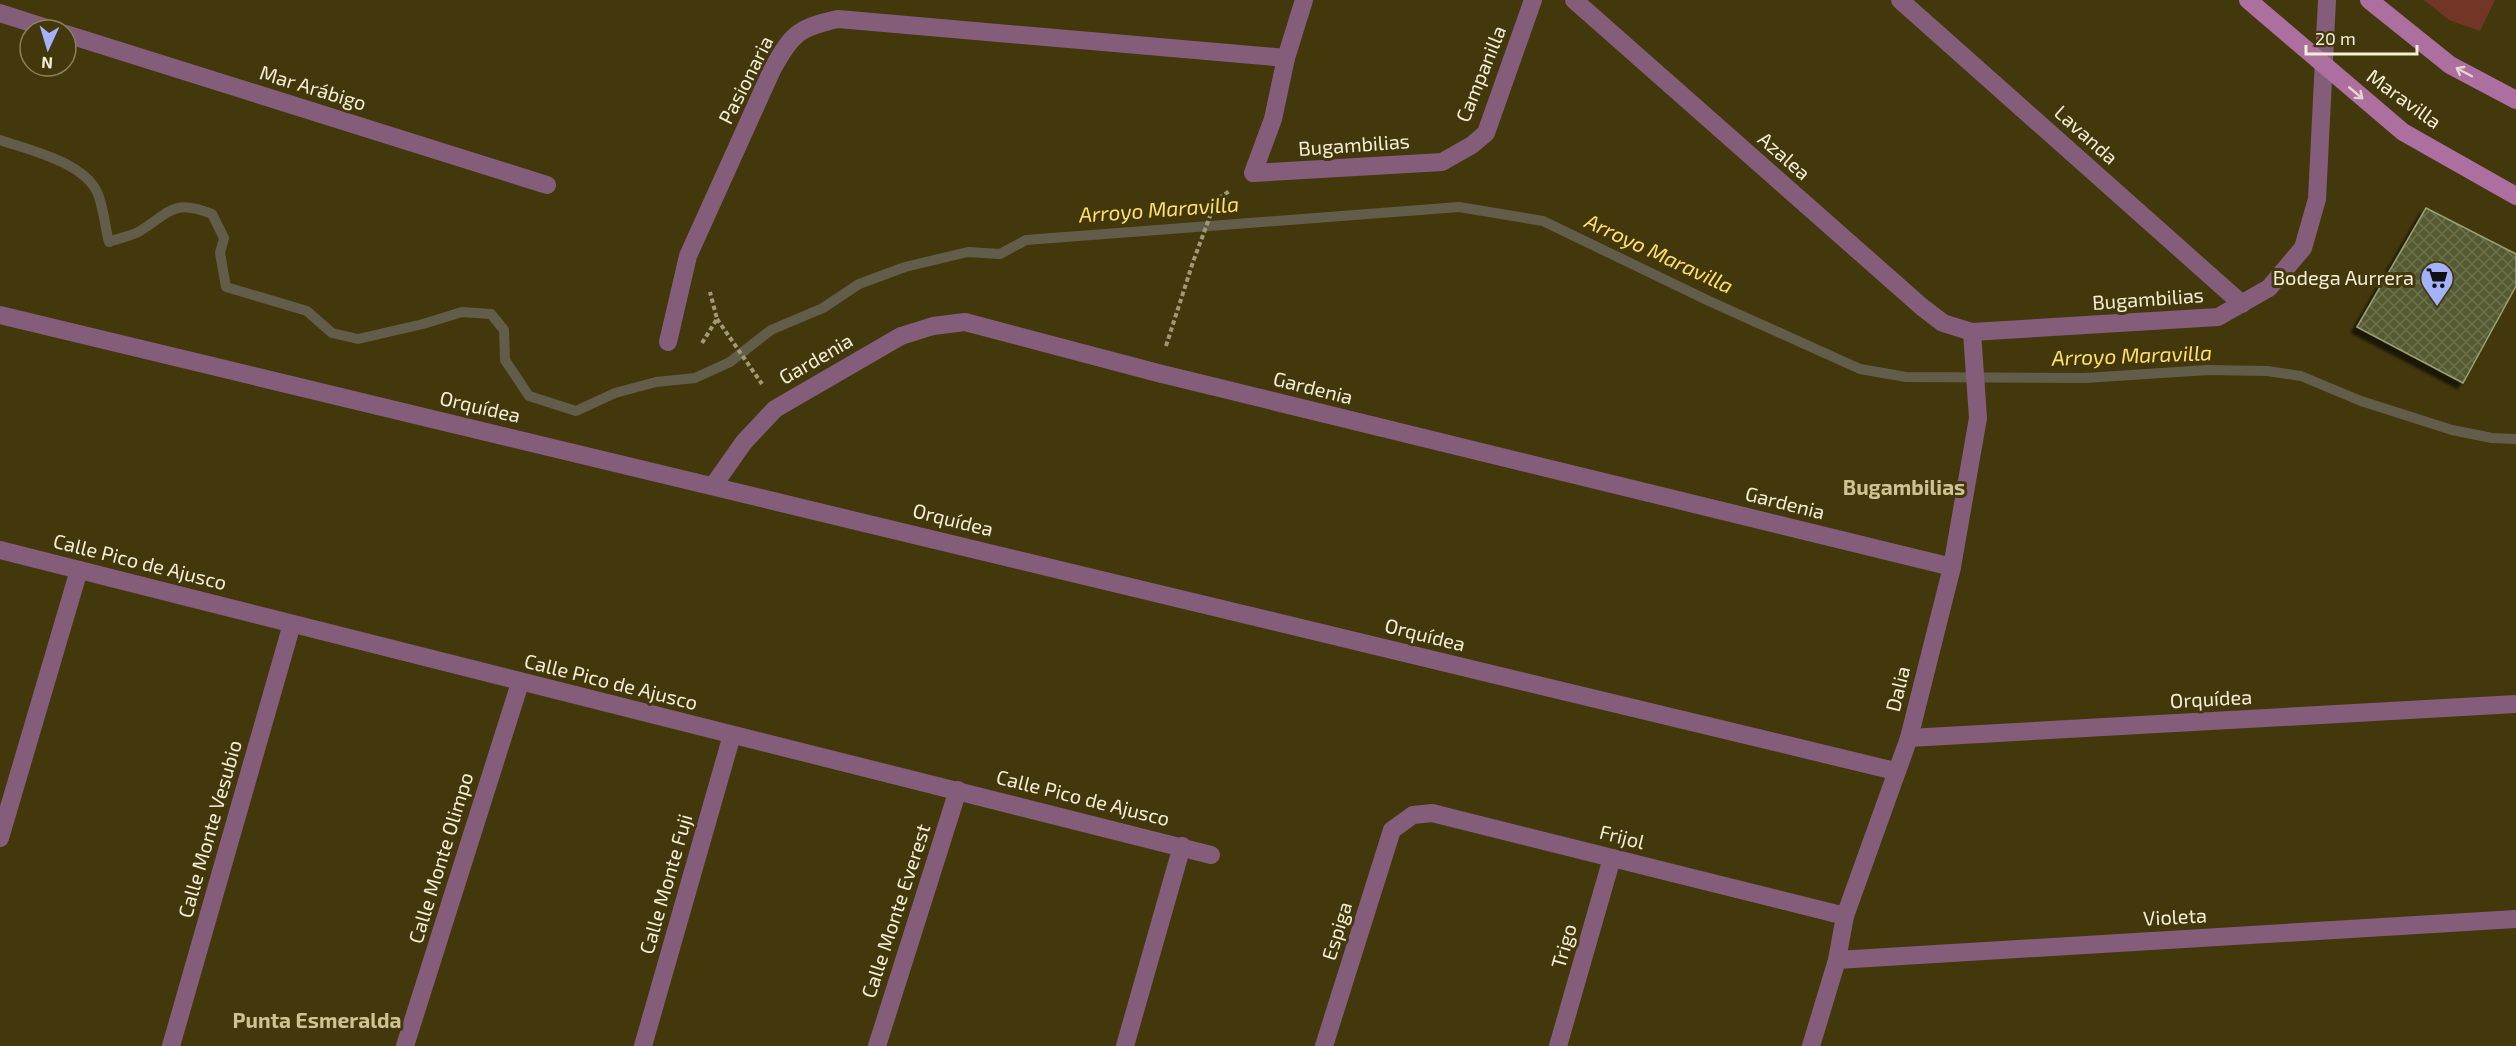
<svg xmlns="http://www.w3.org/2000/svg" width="2516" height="1046" font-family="'Exo 2',sans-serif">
  <defs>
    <pattern id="building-cross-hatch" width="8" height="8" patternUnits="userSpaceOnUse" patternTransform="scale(1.5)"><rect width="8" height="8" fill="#545a31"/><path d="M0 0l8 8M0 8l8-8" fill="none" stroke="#6d724e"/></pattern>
    <filter id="shadow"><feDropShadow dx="-5.5" dy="5.5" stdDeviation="1.5" flood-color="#0009"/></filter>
  </defs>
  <rect width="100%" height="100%" fill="#43380c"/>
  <polygon fill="#733525" points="2424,0 2495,0 2480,31 2449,20"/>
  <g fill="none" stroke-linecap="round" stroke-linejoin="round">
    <path stroke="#625d4a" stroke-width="10" d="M0,140C29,150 83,162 97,192C103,204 105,227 109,242C119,238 132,236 140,231C172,211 173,199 212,214L224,238L220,253L226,287L307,311L332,333L358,339L423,324L462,312L491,314L504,330L505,360L529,396L576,411L615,393L656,382L695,378L730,362L771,330L823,308L859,284L905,267L968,252L1000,254L1026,240L1459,207L1543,221L1709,301L1860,369L1906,377L2085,378L2208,370L2267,371L2301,376L2361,401L2452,430L2492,438L2516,439"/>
  </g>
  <polygon fill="url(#building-cross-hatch)" stroke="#99a074" stroke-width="1.5" filter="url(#shadow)" points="2426,208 2516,254 2516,286 2463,383 2357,327"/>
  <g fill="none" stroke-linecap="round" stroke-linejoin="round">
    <g stroke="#a19877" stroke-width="4" stroke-dasharray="4.5 3" stroke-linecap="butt">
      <polyline points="717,319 762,384"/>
      <polyline points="702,343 717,319 710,292"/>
      <polyline points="1166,346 1193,262 1216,200 1231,190"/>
    </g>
    <g stroke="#845d7b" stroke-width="18">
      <polyline points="1304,0 1286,58 1273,119 1253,173 1442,162 1472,145 1486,133 1533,0"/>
      <polyline points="1574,0 1922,307 1943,323 1972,332 2218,317 2269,288 2303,248 2317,199 2327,0"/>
      <polyline points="1900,0 2242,304"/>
      <polyline points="0,13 53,30"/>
      <polyline points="66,34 547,185"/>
      <polyline points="0,315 1895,771"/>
      <path d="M668,342L688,256L772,70C792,34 797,28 838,19L1286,58"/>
      <polyline points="713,486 744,442 775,409 901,336 933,326 965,322 1158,373 1952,567"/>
      <polyline points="0,550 1211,855"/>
      <polyline points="1909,738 2516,704"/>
      <polyline points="0,838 79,570"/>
      <polyline points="1837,960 2516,919"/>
      <polyline points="171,1046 292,624"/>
      <polyline points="405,1046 520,683"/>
      <polyline points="643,1046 732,735"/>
      <polyline points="877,1046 958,790"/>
      <polyline points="1125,1046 1182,846"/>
      <polyline points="1324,1046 1392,830 1413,815 1432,813 1845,916"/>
      <polyline points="1558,1046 1612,858"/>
      <polyline points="1811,1046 1837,960 1845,916 1909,738 1952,567 1978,418 1972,332"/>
    </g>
    <g stroke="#ad6f9f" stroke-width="18">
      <polyline points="2248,0 2403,132 2516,196"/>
      <polyline points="2369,0 2450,65 2516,100"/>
    </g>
  </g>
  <defs><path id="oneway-shaft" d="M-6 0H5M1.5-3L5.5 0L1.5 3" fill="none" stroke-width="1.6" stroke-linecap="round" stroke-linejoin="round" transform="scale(1.5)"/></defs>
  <g stroke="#e6d5cc">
    <use href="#oneway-shaft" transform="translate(2464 72) rotate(-152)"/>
    <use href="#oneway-shaft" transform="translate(2356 93) rotate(40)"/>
  </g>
  <defs>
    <symbol id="supermarket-pin" viewBox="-11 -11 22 30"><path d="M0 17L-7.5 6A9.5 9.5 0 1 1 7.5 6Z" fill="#a4b2fc" stroke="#43380c"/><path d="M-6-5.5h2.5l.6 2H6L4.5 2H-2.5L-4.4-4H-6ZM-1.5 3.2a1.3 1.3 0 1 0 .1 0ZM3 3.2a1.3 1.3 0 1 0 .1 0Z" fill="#111"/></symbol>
  </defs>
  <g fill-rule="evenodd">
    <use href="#supermarket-pin" x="2418" y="259" width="38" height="52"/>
  </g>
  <g text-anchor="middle" stroke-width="6" stroke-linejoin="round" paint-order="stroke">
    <g font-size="20" fill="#f4eed7" stroke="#43380c">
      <text transform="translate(1481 74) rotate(-68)" y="7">Campanilla</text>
      <text transform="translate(746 80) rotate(-63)" y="7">Pasionaria</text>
      <text transform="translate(313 88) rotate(17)" y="7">Mar Arábigo</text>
      <text transform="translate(2404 99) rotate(36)" y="7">Maravilla</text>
      <text transform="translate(2086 135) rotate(42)" y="7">Lavanda</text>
      <text transform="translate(1354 145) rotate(-4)" y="7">Bugambilias</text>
      <text transform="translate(1784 156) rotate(41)" y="7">Azalea</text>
      <text transform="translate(2148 299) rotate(-4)" y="7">Bugambilias</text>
      <text transform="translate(816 359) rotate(-30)" y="7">Gardenia</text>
      <text transform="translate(1313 388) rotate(14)" y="7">Gardenia</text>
      <text transform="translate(480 407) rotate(13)" y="7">Orquídea</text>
      <text transform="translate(1785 503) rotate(14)" y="7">Gardenia</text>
      <text transform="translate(953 520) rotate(14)" y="7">Orquídea</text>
      <text transform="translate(140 562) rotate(14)" y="7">Calle Pico de Ajusco</text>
      <text transform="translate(1425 635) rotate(14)" y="7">Orquídea</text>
      <text transform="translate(611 682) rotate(14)" y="7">Calle Pico de Ajusco</text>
      <text transform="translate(1898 689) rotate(-76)" y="7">Dalia</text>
      <text transform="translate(2211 699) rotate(-3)" y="7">Orquídea</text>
      <text transform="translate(1083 798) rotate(14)" y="7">Calle Pico de Ajusco</text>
      <text transform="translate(210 829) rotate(-74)" y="7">Calle Monte Vesubio</text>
      <text transform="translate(1622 837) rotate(14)" y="7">Frijol</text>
      <text transform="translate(441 858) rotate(-73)" y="7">Calle Monte Olimpo</text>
      <text transform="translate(666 884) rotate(-74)" y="7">Calle Monte Fuji</text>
      <text transform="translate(896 911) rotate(-72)" y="7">Calle Monte Everest</text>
      <text transform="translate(2175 917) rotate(-3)" y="7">Violeta</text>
      <text transform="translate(1337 931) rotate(-73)" y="7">Espiga</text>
      <text transform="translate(1564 946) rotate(-74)" y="7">Trigo</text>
    </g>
    <g font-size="20" fill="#f4eed7" stroke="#43380c" text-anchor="end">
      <text x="2414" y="285">Bodega Aurrera</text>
    </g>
    <g font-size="21" font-style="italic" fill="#ffe167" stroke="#43380c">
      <text transform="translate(1159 210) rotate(-4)" y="7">Arroyo Maravilla</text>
      <text transform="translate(1659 254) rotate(25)" y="7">Arroyo Maravilla</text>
      <text transform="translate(2132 356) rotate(-2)" y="7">Arroyo Maravilla</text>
    </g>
    <g font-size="21" font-weight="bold" fill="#cec395" stroke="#43380c">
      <text x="1904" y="495">Bugambilias</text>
      <text x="317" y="1028">Punta Esmeralda</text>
    </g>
  </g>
  <g transform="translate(48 48) rotate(184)"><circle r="28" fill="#43380c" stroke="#8a815d" stroke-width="1.5"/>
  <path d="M0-4.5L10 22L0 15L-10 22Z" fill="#a4b2fc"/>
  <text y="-9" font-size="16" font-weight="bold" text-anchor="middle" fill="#f4eed7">N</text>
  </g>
  <path d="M2306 45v9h111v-9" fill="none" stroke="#f4eed7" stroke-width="3"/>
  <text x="2315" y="45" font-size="18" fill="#f4eed7" stroke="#43380c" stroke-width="4.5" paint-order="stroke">20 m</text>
</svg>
